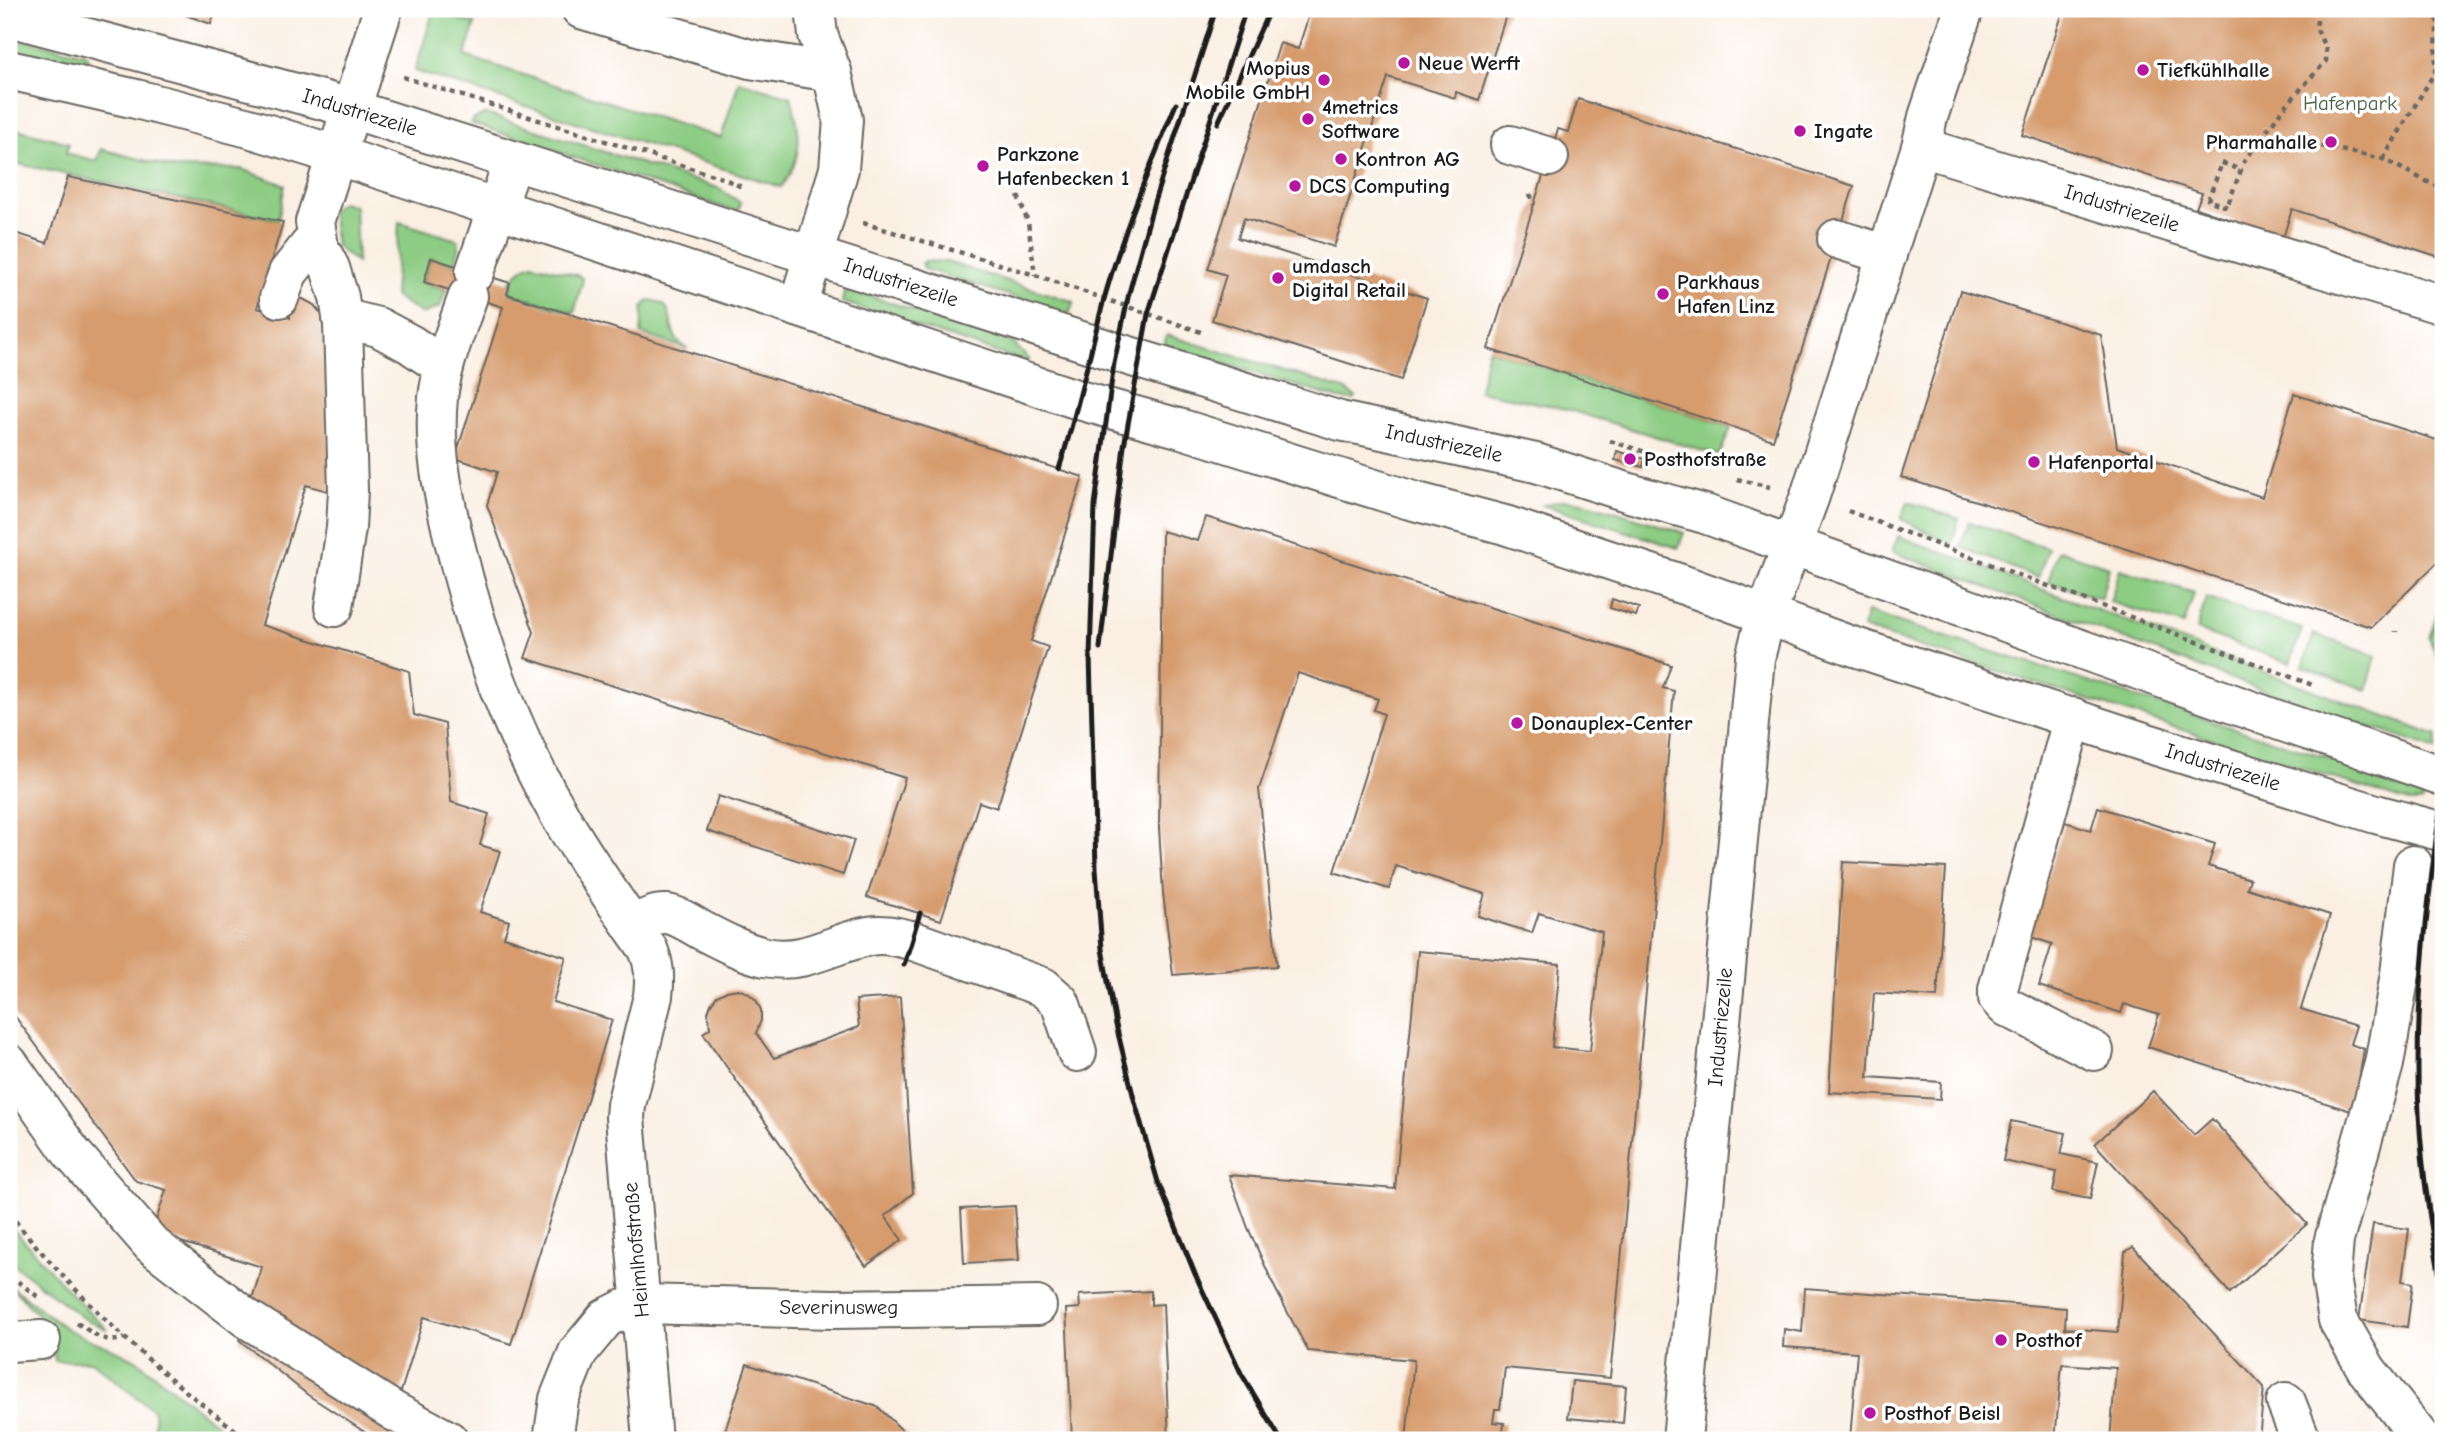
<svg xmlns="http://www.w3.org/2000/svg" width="2452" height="1449" font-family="'Comic Neue',sans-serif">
  <rect width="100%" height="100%" fill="#fff"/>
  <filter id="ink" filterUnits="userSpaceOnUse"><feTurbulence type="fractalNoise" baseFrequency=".0143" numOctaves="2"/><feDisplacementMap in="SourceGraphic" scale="14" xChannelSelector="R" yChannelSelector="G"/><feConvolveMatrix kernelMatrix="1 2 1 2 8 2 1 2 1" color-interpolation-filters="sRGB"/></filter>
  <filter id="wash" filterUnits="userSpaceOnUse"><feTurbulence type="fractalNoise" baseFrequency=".00686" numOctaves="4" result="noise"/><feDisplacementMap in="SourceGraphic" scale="28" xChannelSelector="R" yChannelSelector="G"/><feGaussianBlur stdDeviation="1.57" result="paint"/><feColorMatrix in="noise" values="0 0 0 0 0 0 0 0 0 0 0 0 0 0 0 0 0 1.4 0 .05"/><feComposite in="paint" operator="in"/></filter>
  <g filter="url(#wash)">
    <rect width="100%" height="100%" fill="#faefe2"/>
    <g fill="#8ccc83" stroke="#547450" stroke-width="2">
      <path d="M434,9H460L457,19L475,24L465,56L721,138L739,81L791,97C801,131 804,158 781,187L415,71Z"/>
      <path d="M9,37L86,54L89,60C72,71 28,56 9,52Z"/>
      <polygon points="486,114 718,188 741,203 737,212 471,123 472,120"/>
      <polygon points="9,127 69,143 66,153 97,161 101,149 174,168 241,169 285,185 278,220 9,162"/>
      <polygon points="341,202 355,206 357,263 336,246 331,211"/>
      <polygon points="399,222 458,240 459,249 454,265 431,258 423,282 446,290 440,307 422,314 394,296"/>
      <polygon points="925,261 947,262 1074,302 1069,314 924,269 922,264"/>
      <path d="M533,264L580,276L583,280L574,313L509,293L512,283L510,282C516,274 523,266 533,264Z"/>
      <polygon points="851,290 1011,341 1029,359 1026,362 842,302 844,291"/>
      <path d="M649,300C677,303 666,321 676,338C678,343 684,346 688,349L641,334L643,307Z"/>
      <polygon points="1167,335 1344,389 1356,397 1354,400 1339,399 1164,345"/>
      <polygon points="1488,349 1731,427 1719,456 1566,409 1479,391"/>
      <polygon points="1563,500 1585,502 1684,533 1678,548 1543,505"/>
      <polygon points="1908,502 1959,519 1952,544 1901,519"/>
      <polygon points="1969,522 2048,548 2038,578 1960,547"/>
      <polygon points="1898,536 2437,736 2436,750 2245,684 1892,552"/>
      <polygon points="2058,550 2109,567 2101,599 2048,582"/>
      <polygon points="2120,569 2194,593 2184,625 2110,602"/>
      <polygon points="2443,597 2443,670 2429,638"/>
      <polygon points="2206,598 2302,629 2290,663 2197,630"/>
      <polygon points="1867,612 2417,786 2421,789 2423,799 2422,802 2412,803 1862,628"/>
      <polygon points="2314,634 2376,656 2367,690 2303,667"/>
      <polygon points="9,1224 72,1295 108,1330 83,1318 9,1261"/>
      <path d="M11,1286C29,1299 46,1315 64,1327C88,1342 116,1347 139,1362L236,1440H155L154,1411L91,1361H55L53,1339L49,1327Z"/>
    </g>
    <g id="blocks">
      <g fill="#d69c6e">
        <polygon points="169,9 216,9 211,24"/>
        <polygon points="1311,9 1508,9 1479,100 1456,92 1455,98 1388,77 1334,247 1244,218 1238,238 1427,298 1401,380 1212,320 1226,275 1208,269 1280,43 1298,49"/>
        <polygon points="2064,9 2443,9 2443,258 2292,209 2283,238 2196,208 2202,193 2022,135"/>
        <polygon points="1578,99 1854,186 1773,440 1488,349 1558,129 1568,132"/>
        <polygon points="68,177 283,222 257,308 290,318 290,297 303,299 314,305 325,319 331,492 306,485 262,625 409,671 414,715 445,724 451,802 489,814 480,845 500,851 480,912 509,921 504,937 566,957 553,1002 612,1020 511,1344 424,1317 386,1440 377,1440 308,1395 239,1340 262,1267 152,1233 166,1190 136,1181 14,1015 9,1004 9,231 47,243"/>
        <polygon points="431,258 510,283 507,294 1083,477 1031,641 1048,647 997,808 979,802 941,920 867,897 905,778 525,658 534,632 487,505 497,472 455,458 503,307 424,282"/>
        <polygon points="1960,291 2101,335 2117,447 2262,497 2294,394 2443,442 2443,557 2371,627 1901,477"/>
        <polygon points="1617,451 1645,459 1643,467 1615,460"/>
        <polygon points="1206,517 1671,665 1663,688 1674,691 1610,1378 1505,1368 1500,1409 1495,1409 1493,1422 1504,1423 1503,1433 1563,1438 1562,1440 1406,1440 1414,1360 1308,1351 1275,1288 1248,1228 1229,1175 1395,1189 1418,951 1560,964 1552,1047 1590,1051 1602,932 1539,913 1532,933 1478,916 1485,894 1396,866 1389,889 1334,872 1384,714 1374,710 1378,699 1298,673 1259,789 1277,966 1173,975 1163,893 1159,828 1162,531 1198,541"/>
        <polygon points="1612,599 1639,608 1636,616 1610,608"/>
        <polygon points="718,796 854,840 843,875 707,831"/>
        <polygon points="2098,807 2215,844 2208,866 2250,879 2247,888 2330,915 2301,1009 2356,1026 2350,1044 2364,1049 2354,1112 2148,1047 2159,1015 2124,1004 2121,1013 2039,986 2052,944 2028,936 2065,822 2091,830"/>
        <polygon points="1843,862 1946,868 1937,997 1874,993 1868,1077 1941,1082 1940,1099 1829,1092"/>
        <polygon points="738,989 748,993 756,1000 761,1010 761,1020 756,1033 774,1058 859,1027 856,1000 900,997 913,1193 885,1216 902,1240 866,1266 703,1033 710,1028 708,1012 711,1004 717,996 727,991"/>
        <polygon points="2153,1091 2194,1135 2212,1119 2307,1224 2230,1293 2095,1144"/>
        <polygon points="2011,1121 2066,1133 2061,1154 2098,1162 2090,1199 2053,1192 2057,1172 2003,1161"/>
        <polygon points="1015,1206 1019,1260 964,1263 961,1209"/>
        <polygon points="2373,1224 2409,1229 2402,1281 2413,1283 2407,1327 2359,1320"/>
        <polygon points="2133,1247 2264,1387 2259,1440 2110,1440 2116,1368 2062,1364 2055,1440 1850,1440 1857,1352 1783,1347 1784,1329 1802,1332 1805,1288 2066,1308 2065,1328 2118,1332 2125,1252"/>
        <polygon points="1151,1291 1151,1305 1163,1304 1169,1440 1072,1440 1066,1309 1080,1308 1079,1295"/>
        <polygon points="747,1364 878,1407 912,1440 722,1440"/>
        <polygon points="1572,1381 1626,1386 1623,1423 1568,1418"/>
      </g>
    </g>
  </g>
  <g filter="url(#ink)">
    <use href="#blocks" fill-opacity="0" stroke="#6a6661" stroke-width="2"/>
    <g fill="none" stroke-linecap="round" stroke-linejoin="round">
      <defs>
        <g id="minor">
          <polyline points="581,9 750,59 832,72"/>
          <polyline points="1510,145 1549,157"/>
          <polyline points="1921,147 2443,305"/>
          <polyline points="1837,239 1887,255"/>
          <polyline points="475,272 513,161"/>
          <path d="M468,296C457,329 442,363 438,398C433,446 443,494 454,540C477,637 512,735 563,821C589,865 619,907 648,949C655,966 655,978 653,996L626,1105L625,1117L652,1440"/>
          <polyline points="279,298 288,273 317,236"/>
          <polyline points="798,307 839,169 843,120 832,72 818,35 815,9"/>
          <polyline points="342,318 378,327 410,344 444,367"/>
          <polyline points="334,607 346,528 348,490 343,324 339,297 330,268 319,247 315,222 383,9"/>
          <polyline points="2073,717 1998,989 1998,998 2005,1006 2094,1051"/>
          <polyline points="2413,865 2400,974 2384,1064 2334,1240 2331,1277 2338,1320 2367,1370 2422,1440"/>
          <path d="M633,927C643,919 654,913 667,914C679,916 691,924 701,930C722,941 743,952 765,957C806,965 832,943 869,936C884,933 897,937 911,940L1043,987L1060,1002L1077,1052"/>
          <polyline points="9,1064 71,1152 152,1245 246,1318 395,1412 448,1440"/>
          <polyline points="9,1342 41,1340"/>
          <polyline points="2286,1402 2301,1440"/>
          <polyline points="553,1440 559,1399 578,1352 606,1318 624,1309 642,1304 833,1309 1037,1306"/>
          <polyline points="1682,1440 1755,658 1766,615 1810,496 1921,147 1928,117 1964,9"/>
        </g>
        <g id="major">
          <polyline points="9,17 326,101 1116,352 1340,421 1536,463 1633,494 1705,514 2286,723 2443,776"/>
          <polyline points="9,70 136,99 249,128 336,155 1079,400 1182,429 1410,500 1505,525 1684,585 1849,645 2147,743 2376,814 2443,832"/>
        </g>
      </defs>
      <use href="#minor" stroke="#6a6661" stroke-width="42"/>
      <use href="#major" stroke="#6a6661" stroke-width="42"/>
      <g stroke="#6a6661" stroke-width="4.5" stroke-dasharray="5 5" stroke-linecap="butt">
        <polyline points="403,77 725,179 744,188"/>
        <polyline points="2262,140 2297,141 2383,159 2428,182 2443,187"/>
        <polyline points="2383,159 2435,72 2438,9"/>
        <polygon points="2222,163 2241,170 2227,207 2208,200"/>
        <polyline points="2243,163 2282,110 2326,61 2326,50 2316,27 2319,9"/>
        <polyline points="1530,194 1534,205"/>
        <polyline points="1018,196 1028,222 1035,275"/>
        <polyline points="863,223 1035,275 1204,333"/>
        <polyline points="1610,441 1662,457"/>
        <polyline points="1737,479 1770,487"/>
        <polyline points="1848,511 2315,686"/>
        <polyline points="2396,632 2396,631"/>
        <path d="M9,1213C78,1300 160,1375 249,1440"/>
        <polyline points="9,1278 13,1278 41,1299"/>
        <path d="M77,1323C91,1332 108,1346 124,1338"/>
      </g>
      <use href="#minor" stroke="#fff" stroke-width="38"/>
      <use href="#major" stroke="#fff" stroke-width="38"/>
      <g stroke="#1c1c1c" stroke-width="5">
        <polyline points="1216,9 1154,202 1129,293 1114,363 1095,505 1090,656 1096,869 1102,949 1116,1025 1134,1099 1158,1182 1195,1274 1241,1373 1281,1440"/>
        <polyline points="1218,123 1270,9"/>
        <path d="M1059,469C1077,413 1089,356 1104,299C1123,232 1149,168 1176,104"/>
        <polyline points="1100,648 1124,446 1148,314 1246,9"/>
        <path d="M2443,789C2428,896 2414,1005 2419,1114C2422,1175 2432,1234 2443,1294"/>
        <polyline points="904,965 920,913"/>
      </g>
    </g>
  </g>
  <g fill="#b5179e" stroke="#fff" stroke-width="2.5">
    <circle cx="1404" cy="63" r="7"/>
    <circle cx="2143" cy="70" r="7"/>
    <circle cx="1324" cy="80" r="7"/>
    <circle cx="1308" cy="119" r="7"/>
    <circle cx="1800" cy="131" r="7"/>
    <circle cx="2331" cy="142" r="7"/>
    <circle cx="1341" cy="159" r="7"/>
    <circle cx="983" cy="166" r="7"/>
    <circle cx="1295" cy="186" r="7"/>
    <circle cx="1278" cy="278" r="7"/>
    <circle cx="1663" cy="294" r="7"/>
    <circle cx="1630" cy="459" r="7"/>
    <circle cx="2034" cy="462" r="7"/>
    <circle cx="1517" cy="723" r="7"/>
    <circle cx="2001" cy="1340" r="7"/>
    <circle cx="1870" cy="1413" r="7"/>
  </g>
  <g text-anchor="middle" stroke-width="7" stroke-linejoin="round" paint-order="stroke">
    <g font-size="21" font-weight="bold" fill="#1c1c1c" stroke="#fff" text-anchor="start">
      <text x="1418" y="70">Neue Werft</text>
      <text x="1310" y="75" text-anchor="end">Mopius<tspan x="1310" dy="24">Mobile GmbH</tspan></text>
      <text x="2157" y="77">Tiefkühlhalle</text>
      <text x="1322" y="114">4metrics<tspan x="1322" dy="24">Software</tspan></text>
      <text x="1814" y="138">Ingate</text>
      <text x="2317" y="149" text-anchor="end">Pharmahalle</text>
      <text x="997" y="161">Parkzone<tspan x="997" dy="24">Hafenbecken 1</tspan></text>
      <text x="1355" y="166">Kontron AG</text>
      <text x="1309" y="193">DCS Computing</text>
      <text x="1292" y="273">umdasch<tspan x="1292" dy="24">Digital Retail</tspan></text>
      <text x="1677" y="289">Parkhaus<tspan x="1677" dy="24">Hafen Linz</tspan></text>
      <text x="1644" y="466">Posthofstraße</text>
      <text x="2048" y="469">Hafenportal</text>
      <text x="1531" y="730">Donauplex-Center</text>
      <text x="2015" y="1347">Posthof</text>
      <text x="1884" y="1420">Posthof Beisl</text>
    </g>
    <g font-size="21" fill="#496245" stroke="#fff">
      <text x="2350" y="110">Hafenpark</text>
    </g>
    <g font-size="21" fill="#1c1c1c" stroke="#fff">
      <text transform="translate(360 112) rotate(17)" y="7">Industriezeile</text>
      <text transform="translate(2122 208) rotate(17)" y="7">Industriezeile</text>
      <text transform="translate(901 282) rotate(18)" y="7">Industriezeile</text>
      <text transform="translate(1444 443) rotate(12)" y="7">Industriezeile</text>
      <text transform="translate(2223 767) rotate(17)" y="7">Industriezeile</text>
      <text transform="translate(1720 1027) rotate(-85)" y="7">Industriezeile</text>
      <text transform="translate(636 1250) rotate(-95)" y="7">Heimlhofstraße</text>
      <text x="839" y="1314">Severinusweg</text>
    </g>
  </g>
  <rect width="2452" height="1449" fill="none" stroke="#fff" stroke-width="35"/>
</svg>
